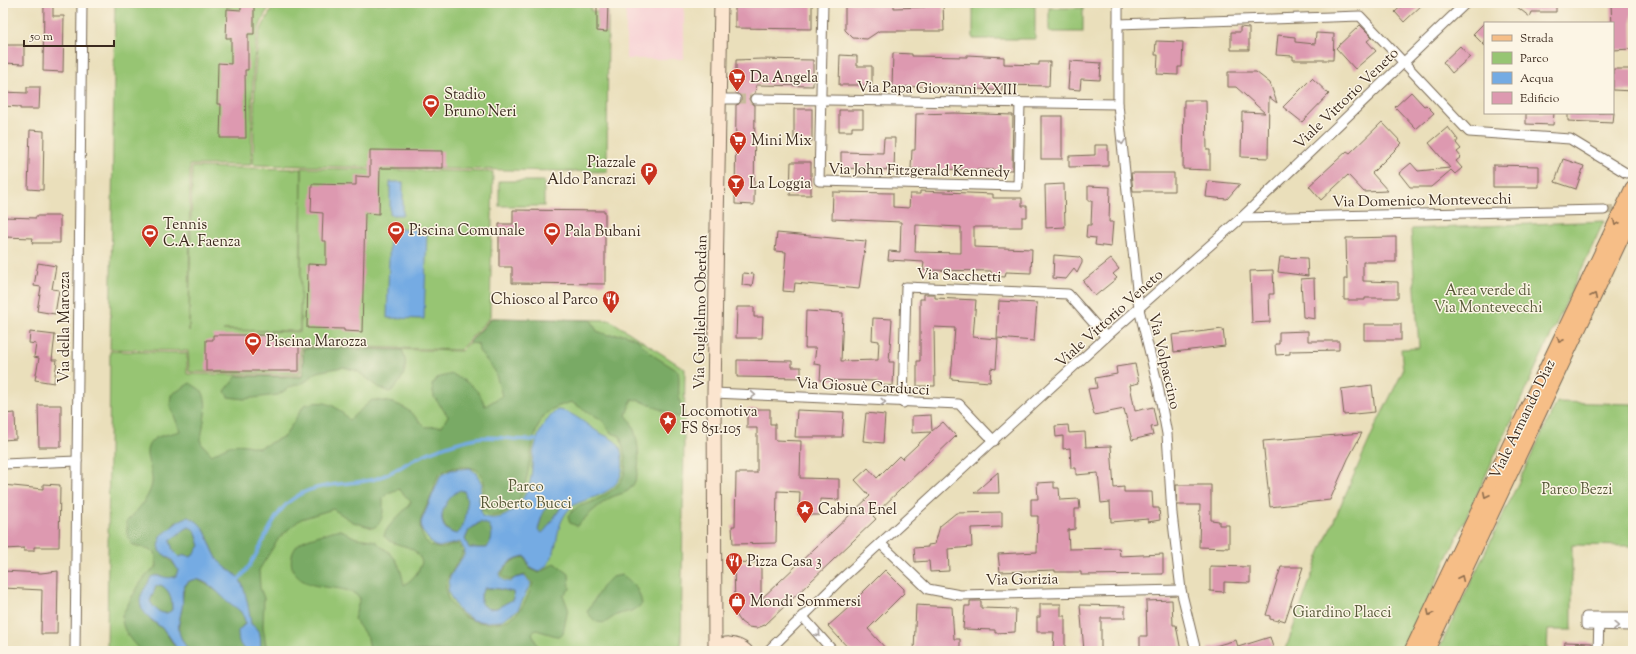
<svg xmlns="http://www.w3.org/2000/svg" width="1636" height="654" font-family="'Sorts Mill Goudy',serif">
  <rect width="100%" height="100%" fill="#fcf5e5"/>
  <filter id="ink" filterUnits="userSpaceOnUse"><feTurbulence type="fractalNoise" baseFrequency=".025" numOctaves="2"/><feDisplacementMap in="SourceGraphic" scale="8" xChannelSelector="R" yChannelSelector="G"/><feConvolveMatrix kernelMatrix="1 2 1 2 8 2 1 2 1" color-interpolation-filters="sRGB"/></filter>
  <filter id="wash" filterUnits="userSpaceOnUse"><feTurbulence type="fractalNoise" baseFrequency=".012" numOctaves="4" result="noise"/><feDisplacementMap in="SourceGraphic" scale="16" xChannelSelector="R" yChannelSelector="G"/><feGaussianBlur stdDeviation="0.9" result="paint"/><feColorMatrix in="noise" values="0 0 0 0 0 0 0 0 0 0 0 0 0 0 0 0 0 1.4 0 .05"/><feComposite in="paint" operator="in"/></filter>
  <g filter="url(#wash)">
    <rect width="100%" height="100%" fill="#eadfbb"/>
    <rect fill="#f7cfd4" x="626" y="3" width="58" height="56"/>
    <g fill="#97c573" stroke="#697848">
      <polygon points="115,3 272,3 265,14 257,33 253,71 251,165 190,165 189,332 192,167 302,169 300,331 223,330 300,332 302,168 493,172 490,317 460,350 301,345 300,374 189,372 188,351 110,349"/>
      <polygon points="275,3 591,3 591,11 608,12 607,172 253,165 255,70 259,33"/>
      <polygon points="1035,5 1035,39 973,39 973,6"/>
      <rect x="1049" y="8" width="34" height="24"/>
      <rect x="499" y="181" width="45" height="25"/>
      <polygon points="1604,221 1404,651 1285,651 1320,552 1376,425 1403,371 1401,349 1419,348 1411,229"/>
      <polygon points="491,318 610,320 685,369 681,651 107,651 110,351 187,353 187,374 302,376 303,347 461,351"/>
      <polygon points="1557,402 1633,404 1633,546 1572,545 1572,630 1548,630 1547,651 1438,651"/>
    </g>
    <g fill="#79aa65" stroke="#5a6a42">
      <path d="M492,318L591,320L597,331L608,335L624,334L638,340L654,356L678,371C680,379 678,389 679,397C681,405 683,409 680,418L641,401L632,399L626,415C639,428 644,473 631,488C625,495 614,494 607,500C596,507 586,517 577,526L570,523L568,516C581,501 581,508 594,501C628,484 630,472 620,436L611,433L602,420L571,402C561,406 551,407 544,416C522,443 539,515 490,516L482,509C479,494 489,489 481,474C474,463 447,466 439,475C435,480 435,487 433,492C427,508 413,523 425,540C428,544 432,547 437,548C445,550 451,544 458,544L463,552C458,566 444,575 446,591C450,622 500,635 519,611C526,603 529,593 533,583L525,575L509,580L503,577L502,573C508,563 513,559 525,557L529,568L539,573L555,563L569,574L570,589L563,595L568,608L563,634L560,637L536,630L532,633L537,645L546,651H370L368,638L354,619L360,598C344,582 315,593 298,577C287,567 290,548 303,541C309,538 317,536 323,534C328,533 333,530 338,530C346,530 349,536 357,538C362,539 370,539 375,541C377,542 380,545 382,547C398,558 400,566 404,585C413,579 419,572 422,562C413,540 396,550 384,536C386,525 404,513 411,502L399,489L388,493L383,498C383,509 385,522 373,528L353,522L333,509L301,519L291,527L279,538L259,570L260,588L264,598L263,627L267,651H260V633L251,624L242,583L236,575L223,567L217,559L204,529L176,522L167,533L160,536C157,556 169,555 178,570L176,576L168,579L156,575L149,584L151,620L164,630L178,651H141C131,641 121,630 122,615C131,600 142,574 157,567L155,552L131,544L127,533V521C138,510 154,493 152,477C151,463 140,451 154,439C157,436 174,433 180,431L170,405L171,395L190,383C194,386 201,389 203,393C210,406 201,428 201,443L212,455C232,443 236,442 259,448L285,436L304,405C325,399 335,404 349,420L372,400C400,402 407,407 425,427L442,426L448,416L434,397L432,385L437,378L452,374C469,383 479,388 485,406L502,396L495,371L479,351L478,344L469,343Z"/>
      <path d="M303,348L402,350C410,366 403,382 390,392L380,388L357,371L343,367L317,372L305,382L290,387L278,395L244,399L228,397L225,391L237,376L303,377Z"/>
      <path d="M460,489L464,491C470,501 466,527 457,534C440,531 439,512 447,500C450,495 456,492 460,489Z"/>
      <path d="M555,501L559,504L560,509C557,513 545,532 542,534L538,531L542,515L549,503Z"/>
      <path d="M481,522L489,524C493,534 493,538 487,548H469L465,540L469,530Z"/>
      <path d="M189,527L195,530L200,546L191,557L185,555L179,557L173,551L170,540C177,536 181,530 189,527Z"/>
      <path d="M622,575C634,583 639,589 642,604C631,614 630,610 617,615C614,616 612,618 609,620C600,627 592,619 587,612L602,587L612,577Z"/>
      <path d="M195,579C206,582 237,605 243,615C245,618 245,621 245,624L242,626V647L247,651H189C175,631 178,630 182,607C184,595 180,584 195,579Z"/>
      <path d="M161,585C171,591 172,599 172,610C163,618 154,609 150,601L156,586Z"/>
      <path d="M485,588C495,588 504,590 514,592V599L497,608L488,609L481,603V594Z"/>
    </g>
    <g fill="#74abe3" stroke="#586a80" fill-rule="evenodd">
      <rect x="390" y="182" width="13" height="33"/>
      <polygon points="390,229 427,230 424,319 387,318"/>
      <path d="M557,410C575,411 588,428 604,435C615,440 621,444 622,457C626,480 612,491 592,498C581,502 573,503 566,513C552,533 562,556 539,572L531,568L525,556C513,558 508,562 500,573C501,579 503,581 510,582L515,578L524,576L531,583L518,610L508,616L500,621L485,622L473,620L458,610L448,592L450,576L464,555L465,551L460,542L439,547L433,545L422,531L421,522L441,475L451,470L470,468L476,473L482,484L479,499L482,516C506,525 523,504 530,482C533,471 531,458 535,446C539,431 545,420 557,410ZM460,490L464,491C470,501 466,527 457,534C431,530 443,498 460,490ZM555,501L559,504L560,509C557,513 545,532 542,533L538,530L542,515L549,503ZM480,522L489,525C493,534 493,538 487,548H469L465,539L469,530ZM485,588C494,587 504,590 513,592L514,599L497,608L488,609L481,603V594Z"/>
      <path d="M188,517C208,524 207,542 217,558C223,569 238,572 242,584C247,597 249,611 251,624C262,632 261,639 260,651C244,651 238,649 238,631L245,624C245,620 244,616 241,612C237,608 232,605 227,601C219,594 201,572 188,582C179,589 184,599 182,608C177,629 176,632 189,651H178C174,644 170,636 164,630C155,621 136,612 141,596C143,589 149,584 151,577C160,573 167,581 176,576L178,570L172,560L159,551L160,536C171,530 176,520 188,517ZM189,527L195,530L200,546L191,557L185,555L179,557L173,551L170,540C177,536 182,530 189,527ZM161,585C171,591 172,599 172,610C163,618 154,609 150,601L156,586Z"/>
    </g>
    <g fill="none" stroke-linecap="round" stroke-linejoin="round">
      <path stroke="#74abe3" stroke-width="3.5" d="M239,579C261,556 268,519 290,501C314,481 347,486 375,479C389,475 400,467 413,460C430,451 456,442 476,438C495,435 516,441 536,440"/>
    </g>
    <g id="blocks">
      <g fill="#dd99b0" fill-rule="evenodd">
        <polygon points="44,3 53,3 53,16 64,16 63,72 43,71"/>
        <polygon points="597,3 608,3 607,32 597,31"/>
        <polygon points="735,3 812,3 812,29 735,28"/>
        <polygon points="845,3 894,3 894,8 925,7 925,3 943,3 944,31 879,31 867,39 853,38 845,30"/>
        <polygon points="1405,3 1424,3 1404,22 1395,12"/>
        <polygon points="1512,3 1556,3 1556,12 1532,12 1530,17"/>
        <polygon points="1611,3 1631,3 1632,49 1613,50"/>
        <polygon points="241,4 254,4 254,34 248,34 248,70 245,70 246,138 220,138 221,104 217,104 218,63 231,64 231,38 226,38 227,9 241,10"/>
        <polygon points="1485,22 1485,46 1473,34"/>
        <polygon points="1360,25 1372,37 1367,41 1376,51 1355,69 1336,48"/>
        <polygon points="1240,27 1249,28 1249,50 1231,50 1231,32 1240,32"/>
        <polygon points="1316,33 1334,34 1333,60 1293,60 1293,56 1276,55 1278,35 1295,37 1295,42 1315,44"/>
        <polygon points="1156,41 1183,42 1182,67 1178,67 1178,75 1157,74 1158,55 1155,55"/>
        <polygon points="3,45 24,45 24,64 3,63"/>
        <polygon points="1460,46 1470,57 1452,73 1443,62"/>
        <polygon points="893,53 912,54 912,56 967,57 967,55 1004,57 1004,64 1039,65 1039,62 1050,62 1049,86 1002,85 1002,91 966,88 966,86 892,87"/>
        <polygon points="840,55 857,56 857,66 872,66 872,85 839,85"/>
        <polygon points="761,59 813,60 813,86 756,85 755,93 750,96 749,99 752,104 755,105 754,205 735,204 736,105 739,104 742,99 741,96 736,93 736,60"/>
        <polygon points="1070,61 1101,63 1100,80 1081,79 1080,90 1068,89"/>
        <polygon points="1613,69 1633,69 1633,91 1613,90"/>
        <polygon points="1228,72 1256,72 1270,83 1277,103 1269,97 1268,158 1241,157 1242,112 1265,113 1236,87 1228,87"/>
        <polygon points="1312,78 1329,94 1302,122 1283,107"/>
        <polygon points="27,87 40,87 39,109 20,109 20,107 3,106 3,92 27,93"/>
        <polygon points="1411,92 1424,106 1426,105 1434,113 1416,129 1395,107"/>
        <polygon points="1184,100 1206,100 1207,150 1210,150 1210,170 1183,169"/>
        <rect x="794" y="109" width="18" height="32"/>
        <polygon points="839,110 863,110 863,127 852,127 852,131 839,131"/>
        <polygon points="955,113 1013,115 1012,170 911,169 912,150 915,150 916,114"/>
        <polygon points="1526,113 1554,113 1553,125 1526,124"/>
        <polygon points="1568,113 1614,113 1613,123 1568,121"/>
        <rect x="1041" y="116" width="21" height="43"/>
        <polygon points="1382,122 1402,143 1372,173 1388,191 1364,192 1348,175 1321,200 1309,186 1347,151 1350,153"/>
        <polygon points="1448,127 1458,140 1456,143 1461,149 1457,152 1461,157 1456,161 1462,168 1455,174 1451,170 1431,187 1410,187 1399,173 1411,163 1418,171 1450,168 1429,143"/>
        <polygon points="30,130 44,131 43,190 28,189"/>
        <polygon points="884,138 895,138 894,170 841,168 841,152 883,153"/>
        <polygon points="1095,145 1108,145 1108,166 1069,167 1069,156 1095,155"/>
        <polygon points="370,150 443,151 443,168 380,168 379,214 365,213 362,332 344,331 344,329 307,328 308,264 326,265 326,241 322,241 323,213 311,212 312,184 356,185 356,176 370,177"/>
        <polygon points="1563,159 1584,166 1576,189 1555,182"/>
        <polygon points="791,162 811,162 811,195 790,195"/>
        <polygon points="1493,165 1539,166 1539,187 1493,187"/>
        <polygon points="1131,173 1174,173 1174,191 1133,191"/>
        <polygon points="1208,181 1240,184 1227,199 1206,197"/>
        <polygon points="1064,184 1065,227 1046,228 1045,185"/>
        <polygon points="1088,186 1110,187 1109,222 1113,222 1111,247 1095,245 1096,238 1086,237 1087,225 1091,225 1092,201 1088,201"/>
        <path d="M920,191L993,194V198H1022V206H1027V217H1022V227H974V247L1032,249L1031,273L1006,272L1005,277L991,276V271L923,270L924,262L888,260L889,251L900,252L901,222L832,219L833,192L893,193V207L909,208L910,194H920ZM916,225L961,227V253L915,252Z"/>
        <polygon points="513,210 605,211 605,284 512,283 512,267 499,267 499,224 513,224"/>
        <polygon points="36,216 60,216 60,243 32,243 33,238 3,237 3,217 36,218"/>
        <polygon points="777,233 866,241 859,289 795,283 794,292 783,291 786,252 775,251"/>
        <polygon points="1396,237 1396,262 1363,262 1363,281 1398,282 1398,298 1365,298 1365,300 1344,300 1344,279 1347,279 1346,238"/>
        <polygon points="1054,255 1079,257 1082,260 1082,263 1077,273 1074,269 1066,279 1053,278"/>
        <polygon points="1280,257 1307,258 1308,276 1278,272"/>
        <polygon points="1111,259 1119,269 1113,274 1117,278 1095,296 1083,281"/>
        <polygon points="38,263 56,266 52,289 59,290 55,314 37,311 41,287 34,286"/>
        <polygon points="1273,270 1274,294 1269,294 1270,322 1252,323 1250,271"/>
        <polygon points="743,273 754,274 752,286 742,285"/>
        <polygon points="1314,278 1315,319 1303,317 1301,279"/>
        <polygon points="924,294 935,294 935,298 976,300 973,337 998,339 996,369 991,368 990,382 951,379 955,328 934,327 935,386 917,386 917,361 920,361 920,299 924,299"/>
        <polygon points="999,301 1037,303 1034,341 997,338"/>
        <polygon points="737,307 754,307 754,317 763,317 762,338 736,338"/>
        <polygon points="806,311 843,313 841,361 878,360 879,341 872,340 873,318 892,319 889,362 894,362 893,386 877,385 877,381 820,380 821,365 814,364 816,348 805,348"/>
        <rect x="1364" y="324" width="37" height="16"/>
        <polygon points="1223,329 1225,346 1174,352 1172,335"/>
        <polygon points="1308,331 1308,341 1339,341 1339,350 1290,351 1290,354 1276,355 1275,344 1279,344 1279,332"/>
        <polygon points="30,332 55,335 52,360 57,360 54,383 35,380 39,358 34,357 36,344 29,343"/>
        <polygon points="213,335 273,335 273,341 299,341 299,371 206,371 206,340 213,340"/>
        <polygon points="737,360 792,361 792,367 801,367 801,378 737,377"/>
        <polygon points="1135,364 1139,383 1130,385 1135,411 1153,407 1157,426 1151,427 1153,435 1132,440 1124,409 1094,415 1088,389 1097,388 1095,378 1117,374 1116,367"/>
        <polygon points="1372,385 1375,412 1344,415 1341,389"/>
        <polygon points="38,405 61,405 61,447 39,447"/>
        <polygon points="747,409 770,409 770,424 775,424 775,440 801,441 800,478 839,479 839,500 820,499 820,515 799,515 800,492 777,491 776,543 733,544 732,526 735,526 736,473 757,473 757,428 747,428"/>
        <polygon points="797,410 844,412 842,437 795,437"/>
        <polygon points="15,413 16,439 3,440 3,414"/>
        <polygon points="866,413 885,415 883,443 863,441"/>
        <polygon points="931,415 932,431 943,422 956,436 873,516 876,519 765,625 757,628 748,627 741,622 737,616 735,607 734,562 761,563 761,599 870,496 855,480 868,468 877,478 899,456 902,459 931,432 912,433 912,416"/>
        <polygon points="1068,425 1069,433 1085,432 1086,447 1111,446 1114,488 1124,487 1124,492 1152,492 1153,508 1159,508 1160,520 1148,522 1148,519 1111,522 1110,502 1101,503 1098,473 1076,475 1076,468 1071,468 1070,448 1063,449 1063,436 1056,437 1055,426"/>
        <polygon points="1362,433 1348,459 1330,500 1270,507 1263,441"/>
        <polygon points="998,472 999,493 974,493"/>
        <polygon points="1054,482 1054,488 1059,488 1060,500 1079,499 1080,509 1075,509 1075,529 1068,530 1069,549 1119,548 1120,556 1163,554 1163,574 1081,575 1081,572 1055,572 1055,570 1000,572 998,554 1037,552 1038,516 1031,516 1031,499 1038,499 1037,483"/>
        <polygon points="43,484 60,485 59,547 34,547 34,551 24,551 24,548 3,549 3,485 43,489"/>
        <polygon points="1176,485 1211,485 1211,520 1219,521 1219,525 1229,525 1229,548 1199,547 1200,505 1177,505"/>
        <polygon points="1002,512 1002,527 971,528 972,547 948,549 949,571 930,572 929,561 915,562 914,548 928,547 928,545 935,544 940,526 956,513"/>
        <polygon points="1210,566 1250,567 1250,583 1224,582 1224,592 1210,591"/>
        <polygon points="1281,567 1303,567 1285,621 1279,619 1278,621 1270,619 1270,616 1266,615"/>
        <polygon points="885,570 904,589 904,593 868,629 888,651 851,651 828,626 858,599 857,598"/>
        <polygon points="3,571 41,573 58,571 57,634 41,634 42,590 3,588"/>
        <polygon points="1172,600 1173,625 1176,625 1181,651 1140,651 1140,636 1147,636 1146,601"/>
        <polygon points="970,601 981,601 981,608 1016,609 1015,632 995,633 995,630 963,629 965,606 970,606"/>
        <polygon points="1040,604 1061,604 1061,616 1065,616 1065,651 1053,651 1054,632 1037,632 1037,617 1040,617"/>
        <polygon points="916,605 952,607 954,639 960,639 960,651 914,651"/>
        <polygon points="1080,605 1125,606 1125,618 1101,618 1101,651 1084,651"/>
        <polygon points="1270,637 1274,651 1208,651 1208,648 1236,640 1238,647"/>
        <polygon points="1565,642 1592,643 1592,651 1564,651"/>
      </g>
    </g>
  </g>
  <g filter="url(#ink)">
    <use href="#blocks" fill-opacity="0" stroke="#786955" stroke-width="1"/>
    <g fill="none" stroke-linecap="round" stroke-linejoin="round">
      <g stroke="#c7bb9c" stroke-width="9" stroke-dasharray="9 4.5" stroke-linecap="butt">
        <polyline points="736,99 755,99"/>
        <polyline points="1604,210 1626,209"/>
      </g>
      <defs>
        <g id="street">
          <polyline points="823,3 819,181 1018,186 1020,103"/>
          <polyline points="1118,3 1118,104 1139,309 1158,386 1167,434 1172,514 1181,590 1196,651"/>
          <polyline points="1118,24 1360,16 1469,132 1570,139 1626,173"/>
          <polyline points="720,99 736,99"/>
          <polyline points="755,99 1118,104"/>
          <polyline points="1241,218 1604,210"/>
          <polyline points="714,393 959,404 994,441"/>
          <polyline points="903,403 906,287 1068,294 1106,337"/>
          <polyline points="3,464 77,461"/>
          <polyline points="881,544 928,589 960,595 1181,590"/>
          <polyline points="802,616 833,651"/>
          <polyline points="1633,617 1586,617 1586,625 1633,626"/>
          <polyline points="75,651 82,3"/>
          <polyline points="768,651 838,582 1106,337 1241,218 1466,3"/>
          <polyline points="1598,651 1599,621"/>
        </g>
        <g id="secondary">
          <polyline points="715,649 714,393 721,3"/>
          <path d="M713,651C722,641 736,642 746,651"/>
        </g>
        <g id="primary">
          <polyline points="1412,651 1633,188"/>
          <polyline points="1426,651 1633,212"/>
        </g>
      </defs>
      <use href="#street" stroke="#786955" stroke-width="11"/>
      <use href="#secondary" stroke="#786955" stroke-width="15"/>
      <use href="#primary" stroke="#786955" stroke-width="17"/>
      <use href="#street" stroke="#fff" stroke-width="9"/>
      <use href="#secondary" stroke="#fbe5cf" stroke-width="13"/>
      <use href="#primary" stroke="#f6be87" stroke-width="15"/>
    </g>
    <defs><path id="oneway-chevron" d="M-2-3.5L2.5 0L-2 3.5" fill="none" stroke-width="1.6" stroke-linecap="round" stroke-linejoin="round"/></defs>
    <g stroke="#a79f9a">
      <use href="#oneway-chevron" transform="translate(1122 142) rotate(84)"/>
      <use href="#oneway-chevron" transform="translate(753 395) rotate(3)"/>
      <use href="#oneway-chevron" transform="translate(883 402) rotate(3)"/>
      <use href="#oneway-chevron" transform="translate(1616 626) rotate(1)"/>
      <use href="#oneway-chevron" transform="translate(818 634) rotate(48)"/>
    </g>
    <g stroke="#8f6d4d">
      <use href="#oneway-chevron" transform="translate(1616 223) rotate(116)"/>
      <use href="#oneway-chevron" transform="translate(1594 296) rotate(-65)"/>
      <use href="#oneway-chevron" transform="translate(1560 340) rotate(116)"/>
      <use href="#oneway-chevron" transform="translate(1486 495) rotate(116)"/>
      <use href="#oneway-chevron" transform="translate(1461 578) rotate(-65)"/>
      <use href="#oneway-chevron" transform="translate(1430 613) rotate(116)"/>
    </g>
  </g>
  <defs>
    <symbol id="supermarket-pin" viewBox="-11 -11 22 30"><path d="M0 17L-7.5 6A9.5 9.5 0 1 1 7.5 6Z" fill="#c8321e" stroke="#fcf5e5"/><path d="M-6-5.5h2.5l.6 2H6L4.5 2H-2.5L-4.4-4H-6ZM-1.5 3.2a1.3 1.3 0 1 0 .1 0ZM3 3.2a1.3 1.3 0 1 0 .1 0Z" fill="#fff"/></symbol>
    <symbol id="stadium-pin" viewBox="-11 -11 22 30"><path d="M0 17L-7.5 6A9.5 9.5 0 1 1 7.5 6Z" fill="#c8321e" stroke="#fcf5e5"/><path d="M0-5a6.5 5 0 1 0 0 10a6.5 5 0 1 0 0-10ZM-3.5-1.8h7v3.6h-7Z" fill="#fff"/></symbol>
    <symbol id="parking-pin" viewBox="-11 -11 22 30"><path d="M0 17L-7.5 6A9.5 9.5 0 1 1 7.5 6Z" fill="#c8321e" stroke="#fcf5e5"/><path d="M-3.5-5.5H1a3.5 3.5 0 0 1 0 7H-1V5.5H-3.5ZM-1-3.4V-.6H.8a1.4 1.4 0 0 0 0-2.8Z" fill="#fff"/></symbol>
    <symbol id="bar-pin" viewBox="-11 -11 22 30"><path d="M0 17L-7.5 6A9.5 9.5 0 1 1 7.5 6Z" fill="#c8321e" stroke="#fcf5e5"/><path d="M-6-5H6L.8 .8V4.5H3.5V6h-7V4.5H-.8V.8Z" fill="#fff"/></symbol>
    <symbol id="restaurant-pin" viewBox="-11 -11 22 30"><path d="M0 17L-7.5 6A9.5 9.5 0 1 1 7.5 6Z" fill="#c8321e" stroke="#fcf5e5"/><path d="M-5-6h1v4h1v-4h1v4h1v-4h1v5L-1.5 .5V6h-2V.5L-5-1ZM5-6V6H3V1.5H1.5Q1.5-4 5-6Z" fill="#fff"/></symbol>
    <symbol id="sight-pin" viewBox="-11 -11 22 30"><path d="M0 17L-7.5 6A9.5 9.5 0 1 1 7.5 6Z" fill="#c8321e" stroke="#fcf5e5"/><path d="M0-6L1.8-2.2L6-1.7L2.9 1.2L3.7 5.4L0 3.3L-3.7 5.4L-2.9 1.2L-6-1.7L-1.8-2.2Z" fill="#fff"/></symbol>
    <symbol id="shop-pin" viewBox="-11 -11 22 30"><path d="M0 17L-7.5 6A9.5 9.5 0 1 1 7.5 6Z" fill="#c8321e" stroke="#fcf5e5"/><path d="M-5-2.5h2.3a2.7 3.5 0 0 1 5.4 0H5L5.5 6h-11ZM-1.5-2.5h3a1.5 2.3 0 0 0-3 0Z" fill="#fff"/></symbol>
  </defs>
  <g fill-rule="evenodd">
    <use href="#supermarket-pin" x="727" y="67" width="20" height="27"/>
    <use href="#stadium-pin" x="421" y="93" width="20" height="27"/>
    <use href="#supermarket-pin" x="728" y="130" width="20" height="27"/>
    <use href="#parking-pin" x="639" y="161" width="20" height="27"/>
    <use href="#bar-pin" x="726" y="173" width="20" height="27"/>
    <use href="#stadium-pin" x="386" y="220" width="20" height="27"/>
    <use href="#stadium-pin" x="542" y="221" width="20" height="27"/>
    <use href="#stadium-pin" x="140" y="223" width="20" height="27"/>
    <use href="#restaurant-pin" x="601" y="289" width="20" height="27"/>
    <use href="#stadium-pin" x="243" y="331" width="20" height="27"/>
    <use href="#sight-pin" x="658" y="410" width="20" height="27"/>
    <use href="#sight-pin" x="795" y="499" width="20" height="27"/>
    <use href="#restaurant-pin" x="724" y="551" width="20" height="27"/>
    <use href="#shop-pin" x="727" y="591" width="20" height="27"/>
  </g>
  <g text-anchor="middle" stroke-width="3" stroke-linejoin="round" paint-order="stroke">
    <g font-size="15" fill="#3b2a1e" stroke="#fcf5e5" text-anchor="start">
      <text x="750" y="82">Da Angela</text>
      <text x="444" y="99">Stadio<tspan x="444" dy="17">Bruno Neri</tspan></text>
      <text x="751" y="145">Mini Mix</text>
      <text x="636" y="167" text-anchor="end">Piazzale<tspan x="636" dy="17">Aldo Pancrazi</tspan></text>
      <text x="749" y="188">La Loggia</text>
      <text x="163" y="229">Tennis<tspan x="163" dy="17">C.A. Faenza</tspan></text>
      <text x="409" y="235">Piscina Comunale</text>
      <text x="565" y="236">Pala Bubani</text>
      <text x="598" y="304" text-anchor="end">Chiosco al Parco</text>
      <text x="266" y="346">Piscina Marozza</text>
      <text x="681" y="416">Locomotiva<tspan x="681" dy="17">FS 851.105</tspan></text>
      <text x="818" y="514">Cabina Enel</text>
      <text x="747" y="566">Pizza Casa 3</text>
      <text x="750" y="606">Mondi Sommersi</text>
    </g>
    <g font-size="15" fill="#3b2a1e" stroke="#fcf5e5">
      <text transform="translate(937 88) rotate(1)" y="5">Via Papa Giovanni XXIII</text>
      <text transform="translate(1346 98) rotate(-44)" y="5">Viale Vittorio Veneto</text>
      <text transform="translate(919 170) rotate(1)" y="5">Via John Fitzgerald Kennedy</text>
      <text transform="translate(1422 200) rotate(-1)" y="5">Via Domenico Montevecchi</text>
      <text transform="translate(959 275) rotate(2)" y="5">Via Sacchetti</text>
      <text transform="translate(700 312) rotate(-89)" y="5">Via Guglielmo Oberdan</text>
      <text transform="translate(1109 318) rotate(-42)" y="5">Viale Vittorio Veneto</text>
      <text transform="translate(64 327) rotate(-90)" y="5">Via della Marozza</text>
      <text transform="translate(1165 361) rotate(77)" y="5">Via Volpaccino</text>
      <text transform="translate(863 386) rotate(3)" y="5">Via Giosuè Carducci</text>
      <text transform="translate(1522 419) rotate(-64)" y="5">Viale Armando Diaz</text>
      <text transform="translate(1022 579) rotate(-1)" y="5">Via Gorizia</text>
    </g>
    <g font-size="15" fill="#575838" stroke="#fcf5e5">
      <text x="1488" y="295">Area verde di<tspan x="1488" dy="17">Via Montevecchi</tspan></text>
      <text x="526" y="491">Parco<tspan x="526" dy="17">Roberto Bucci</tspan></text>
      <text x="1577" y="494">Parco Bezzi</text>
      <text x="1342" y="617">Giardino Placci</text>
    </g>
  </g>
  <rect width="1636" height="654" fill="none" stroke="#fcf5e5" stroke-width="16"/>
  <rect x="1484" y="22" width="130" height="92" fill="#fcf5e5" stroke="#afa495"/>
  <rect x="1492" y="35" width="20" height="6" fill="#f6be87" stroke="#afa495"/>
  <text x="1520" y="42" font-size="12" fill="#3b2a1e">Strada</text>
  <rect x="1492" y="52" width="20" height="12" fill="#97c573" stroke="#afa495"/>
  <text x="1520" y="62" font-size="12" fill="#3b2a1e">Parco</text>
  <rect x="1492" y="72" width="20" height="12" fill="#74abe3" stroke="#afa495"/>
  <text x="1520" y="82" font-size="12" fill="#3b2a1e">Acqua</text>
  <rect x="1492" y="92" width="20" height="12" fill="#dd99b0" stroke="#afa495"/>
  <text x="1520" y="102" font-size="12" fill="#3b2a1e">Edificio</text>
  <path d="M24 40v6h90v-6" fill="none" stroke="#3b2a1e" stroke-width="2"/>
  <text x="30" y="40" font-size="12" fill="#3b2a1e" stroke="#fcf5e5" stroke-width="3" paint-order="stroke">50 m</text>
</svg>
